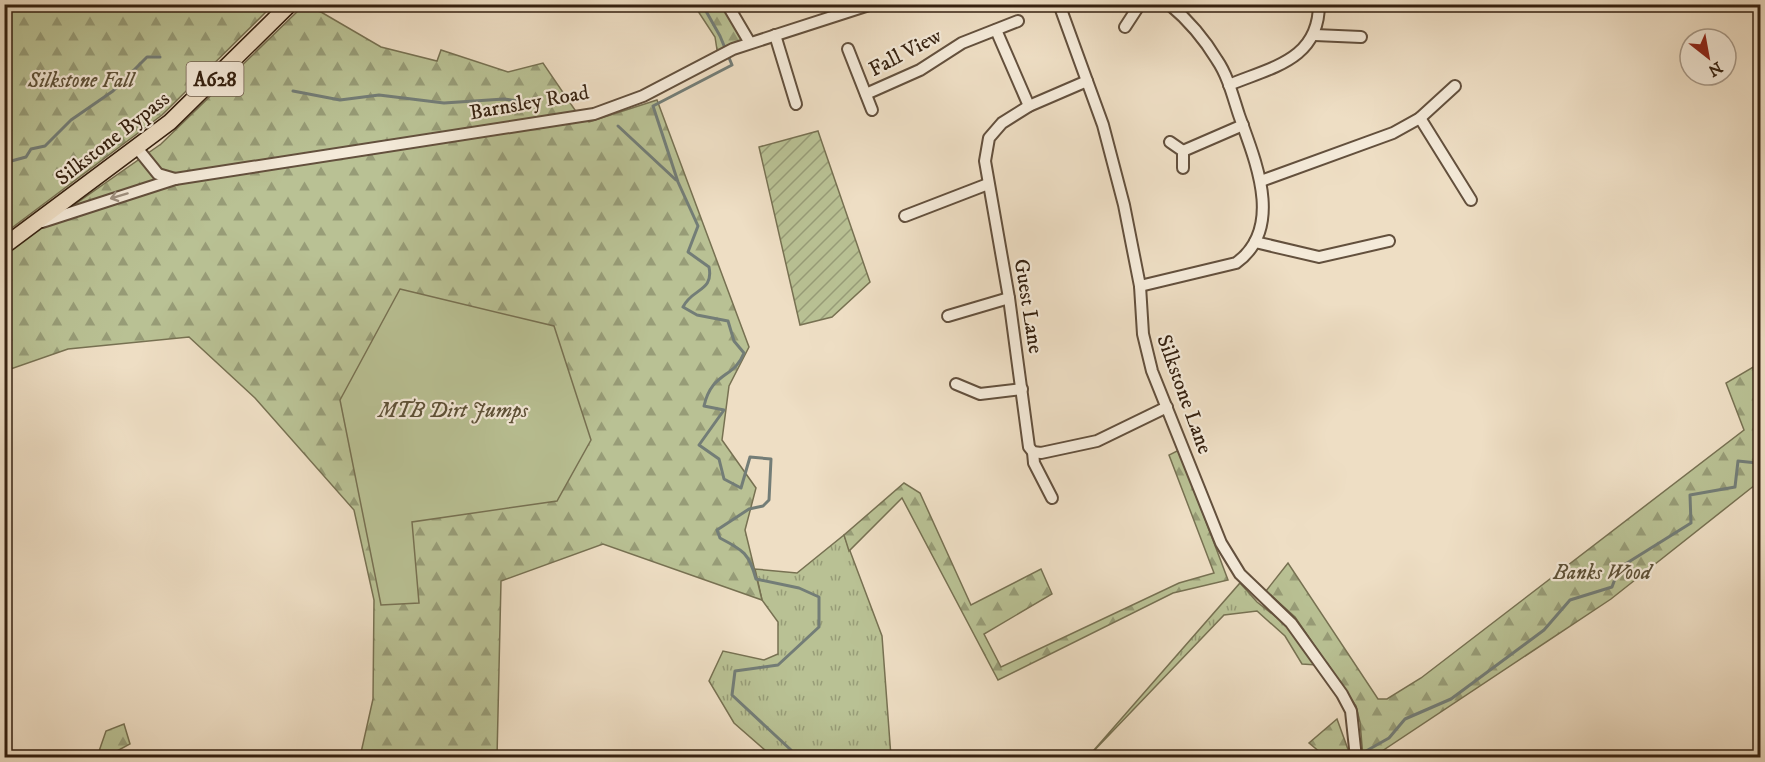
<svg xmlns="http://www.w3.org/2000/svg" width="1765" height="762" font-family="'IM FELL DW Pica',serif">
  <defs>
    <pattern id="grass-tufts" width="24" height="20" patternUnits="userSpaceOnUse" patternTransform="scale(1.5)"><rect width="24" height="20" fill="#b9c194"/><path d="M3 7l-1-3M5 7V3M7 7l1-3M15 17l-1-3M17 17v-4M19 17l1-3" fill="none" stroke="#979c77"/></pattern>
    <pattern id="forest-firs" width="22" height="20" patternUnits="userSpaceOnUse" patternTransform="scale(1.5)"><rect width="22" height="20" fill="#b9c194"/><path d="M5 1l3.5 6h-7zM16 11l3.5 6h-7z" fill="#979c77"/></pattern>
    <pattern id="garden-furrows" width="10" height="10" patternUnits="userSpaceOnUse" patternTransform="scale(1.5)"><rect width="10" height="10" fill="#b9c194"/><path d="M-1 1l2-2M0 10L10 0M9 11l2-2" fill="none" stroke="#979c77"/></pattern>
  </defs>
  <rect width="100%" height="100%" fill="#eedec4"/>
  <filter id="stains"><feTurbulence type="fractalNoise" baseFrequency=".00333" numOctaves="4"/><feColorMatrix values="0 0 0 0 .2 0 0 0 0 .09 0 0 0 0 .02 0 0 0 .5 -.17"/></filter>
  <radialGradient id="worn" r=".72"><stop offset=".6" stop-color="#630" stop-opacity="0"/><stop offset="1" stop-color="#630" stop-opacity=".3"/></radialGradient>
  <g fill="url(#grass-tufts)" stroke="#777152" stroke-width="1.5">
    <polygon points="844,535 882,636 891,757 773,757 734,723 709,681 723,651 764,660 778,654 778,622 762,600 755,569 797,573"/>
    <polygon points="1240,583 1257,602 1289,627 1316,665 1302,664 1285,636 1257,611 1224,615 1087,758"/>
  </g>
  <g fill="url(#forest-firs)" stroke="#777152" stroke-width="1.5">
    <polygon points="5,4 273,4 273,5 162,115 5,233"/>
    <polygon points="694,5 727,5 750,43 718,56 715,37"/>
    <polygon points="303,6 321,12 381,47 437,61 441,50 508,72 543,63 579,116 589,122 657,100 749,347 729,386 722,440 756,488 745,530 762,600 603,544 501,581 497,757 360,757 373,699 374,600 354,510 255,398 189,337 68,349 5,371 4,254 161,144"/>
    <polygon points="1760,363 1760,481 1611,599 1373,757 1363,757 1360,722 1356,706 1295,617 1266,591 1288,563 1378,699 1387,699 1421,678 1744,430 1726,383"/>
    <polygon points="1179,450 1228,580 1173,593 998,680 902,498 849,551 844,535 904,483 920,493 971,605 1041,569 1052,594 984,634 1001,667 1179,583 1214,573 1169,455"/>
    <polygon points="1337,719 1350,755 1350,757 1326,757 1309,743"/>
    <polygon points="124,724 130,744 106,757 97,757 106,731"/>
  </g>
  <polygon fill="#b9c194" stroke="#777152" stroke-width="1.5" points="400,289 554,326 591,440 557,501 412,522 419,603 381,605 340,400"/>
  <polygon fill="url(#garden-furrows)" stroke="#777152" stroke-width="1.5" points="818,131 870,282 832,317 800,325 759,147"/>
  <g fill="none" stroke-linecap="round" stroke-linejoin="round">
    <g stroke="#737d77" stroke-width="3">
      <path d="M702,4L720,36L732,65L653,106L678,182L698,226L688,252L709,267C714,292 692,288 683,307L697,315L728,321L734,341L744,353C734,379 712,371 704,406L724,410L699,445L719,459L724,479L741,488L750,457L771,459L769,500L763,506L749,509L717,530L720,538C743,550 749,553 756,579L799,588L819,597V627L778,665L735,671L732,695L791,750L794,758"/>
      <polyline points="293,91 340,100 379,95 444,103 504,99 538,104"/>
      <polyline points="618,126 676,180"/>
      <polyline points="4,163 26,157 31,149 45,146 71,120 113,91 147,57 160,57"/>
      <polyline points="1359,755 1389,738 1405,719 1451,699 1544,630 1570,600 1612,587 1619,568 1691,523 1690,495 1735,487 1738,461 1757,463 1760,457"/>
    </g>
    <defs>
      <g id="minor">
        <polyline points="727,4 750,43"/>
        <polyline points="1059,4 1103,125 1124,205 1140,286 1143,334 1152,371 1221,543 1240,574 1291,623 1342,694 1351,711 1356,758"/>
        <polyline points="1125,27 1140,4"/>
        <polyline points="996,30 1029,106"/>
        <polyline points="775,35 796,104"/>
        <polyline points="1315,35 1361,37"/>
        <polyline points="848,49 872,110"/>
        <polyline points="1087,81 1029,106 1002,123 989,138 985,161 1009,298 1029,447 1033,452 1041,453 1097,441 1167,407"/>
        <path d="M1229,85C1272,67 1319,60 1319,4"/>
        <polyline points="866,94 920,70 962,43 1018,21"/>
        <polyline points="1420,118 1471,200"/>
        <polyline points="1170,142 1183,151 1183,168"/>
        <polyline points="137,148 158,174 175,179"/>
        <polyline points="1183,151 1243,125"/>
        <polyline points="1261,181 1393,133 1420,118 1455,86"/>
        <polyline points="905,216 988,184"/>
        <polyline points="42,222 175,179 594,114 643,96 733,49 872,4"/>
        <polyline points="1255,242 1319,257 1389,241"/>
        <path d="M1140,286L1236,263C1285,228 1255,160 1239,115C1233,97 1228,76 1217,60C1205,40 1187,19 1169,4"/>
        <polyline points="948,316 1009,298"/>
        <polyline points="956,384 980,394 1022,389"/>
        <polyline points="1033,452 1034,463 1052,498"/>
      </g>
      <polyline id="highway" points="4,246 170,122 290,4"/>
    </defs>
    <use href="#minor" stroke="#63503d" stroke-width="14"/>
    <use href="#highway" stroke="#352110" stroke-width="18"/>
    <use href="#minor" stroke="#f4ead9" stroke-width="10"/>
    <use href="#highway" stroke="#eedec4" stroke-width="15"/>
  </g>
  <defs><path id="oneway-shaft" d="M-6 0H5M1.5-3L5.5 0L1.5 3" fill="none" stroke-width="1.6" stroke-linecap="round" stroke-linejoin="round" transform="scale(1.5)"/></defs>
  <use stroke="#9e907f" href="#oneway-shaft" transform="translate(119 196) rotate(163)"/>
  <g text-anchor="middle" stroke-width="4.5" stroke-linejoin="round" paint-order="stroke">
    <rect fill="#f4ead9" stroke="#6e5d4c" stroke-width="1.5" x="186.5" y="62" width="57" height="34" rx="4.5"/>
    <g font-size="20" font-weight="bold" fill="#352110">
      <text x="215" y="86">A628</text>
    </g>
    <g font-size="21" fill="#352110" stroke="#f4ead9">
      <text transform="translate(905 52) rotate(-28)" y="7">Fall View</text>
      <text transform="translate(529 102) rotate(-10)" y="7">Barnsley Road</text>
      <text transform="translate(112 138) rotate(-38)" y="7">Silkstone Bypass</text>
      <text transform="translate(1029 306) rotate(81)" y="7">Guest Lane</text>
      <text transform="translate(1185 394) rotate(70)" y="7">Silkstone Lane</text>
    </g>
    <g font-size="21" font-style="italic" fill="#5d5138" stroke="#f4ead9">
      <text x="81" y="87">Silkstone Fall</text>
      <text x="453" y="417">MTB Dirt Jumps</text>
      <text x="1602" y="579">Banks Wood</text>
    </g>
  </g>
  <rect width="1765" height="762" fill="none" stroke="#eedec4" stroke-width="24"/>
  <rect x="6" y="6" width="1753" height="750" fill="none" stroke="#352110" stroke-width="3"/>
  <rect x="12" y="12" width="1741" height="738" fill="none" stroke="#352110" stroke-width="1.5"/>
  <g transform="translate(1708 57) rotate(149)"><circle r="28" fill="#f4ead9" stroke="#a89a89" stroke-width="1.5"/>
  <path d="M0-4.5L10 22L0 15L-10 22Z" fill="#8f2418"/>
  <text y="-9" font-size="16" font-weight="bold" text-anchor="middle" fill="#352110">N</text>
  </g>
  <rect width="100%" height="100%" filter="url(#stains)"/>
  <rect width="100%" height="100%" fill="url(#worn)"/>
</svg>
